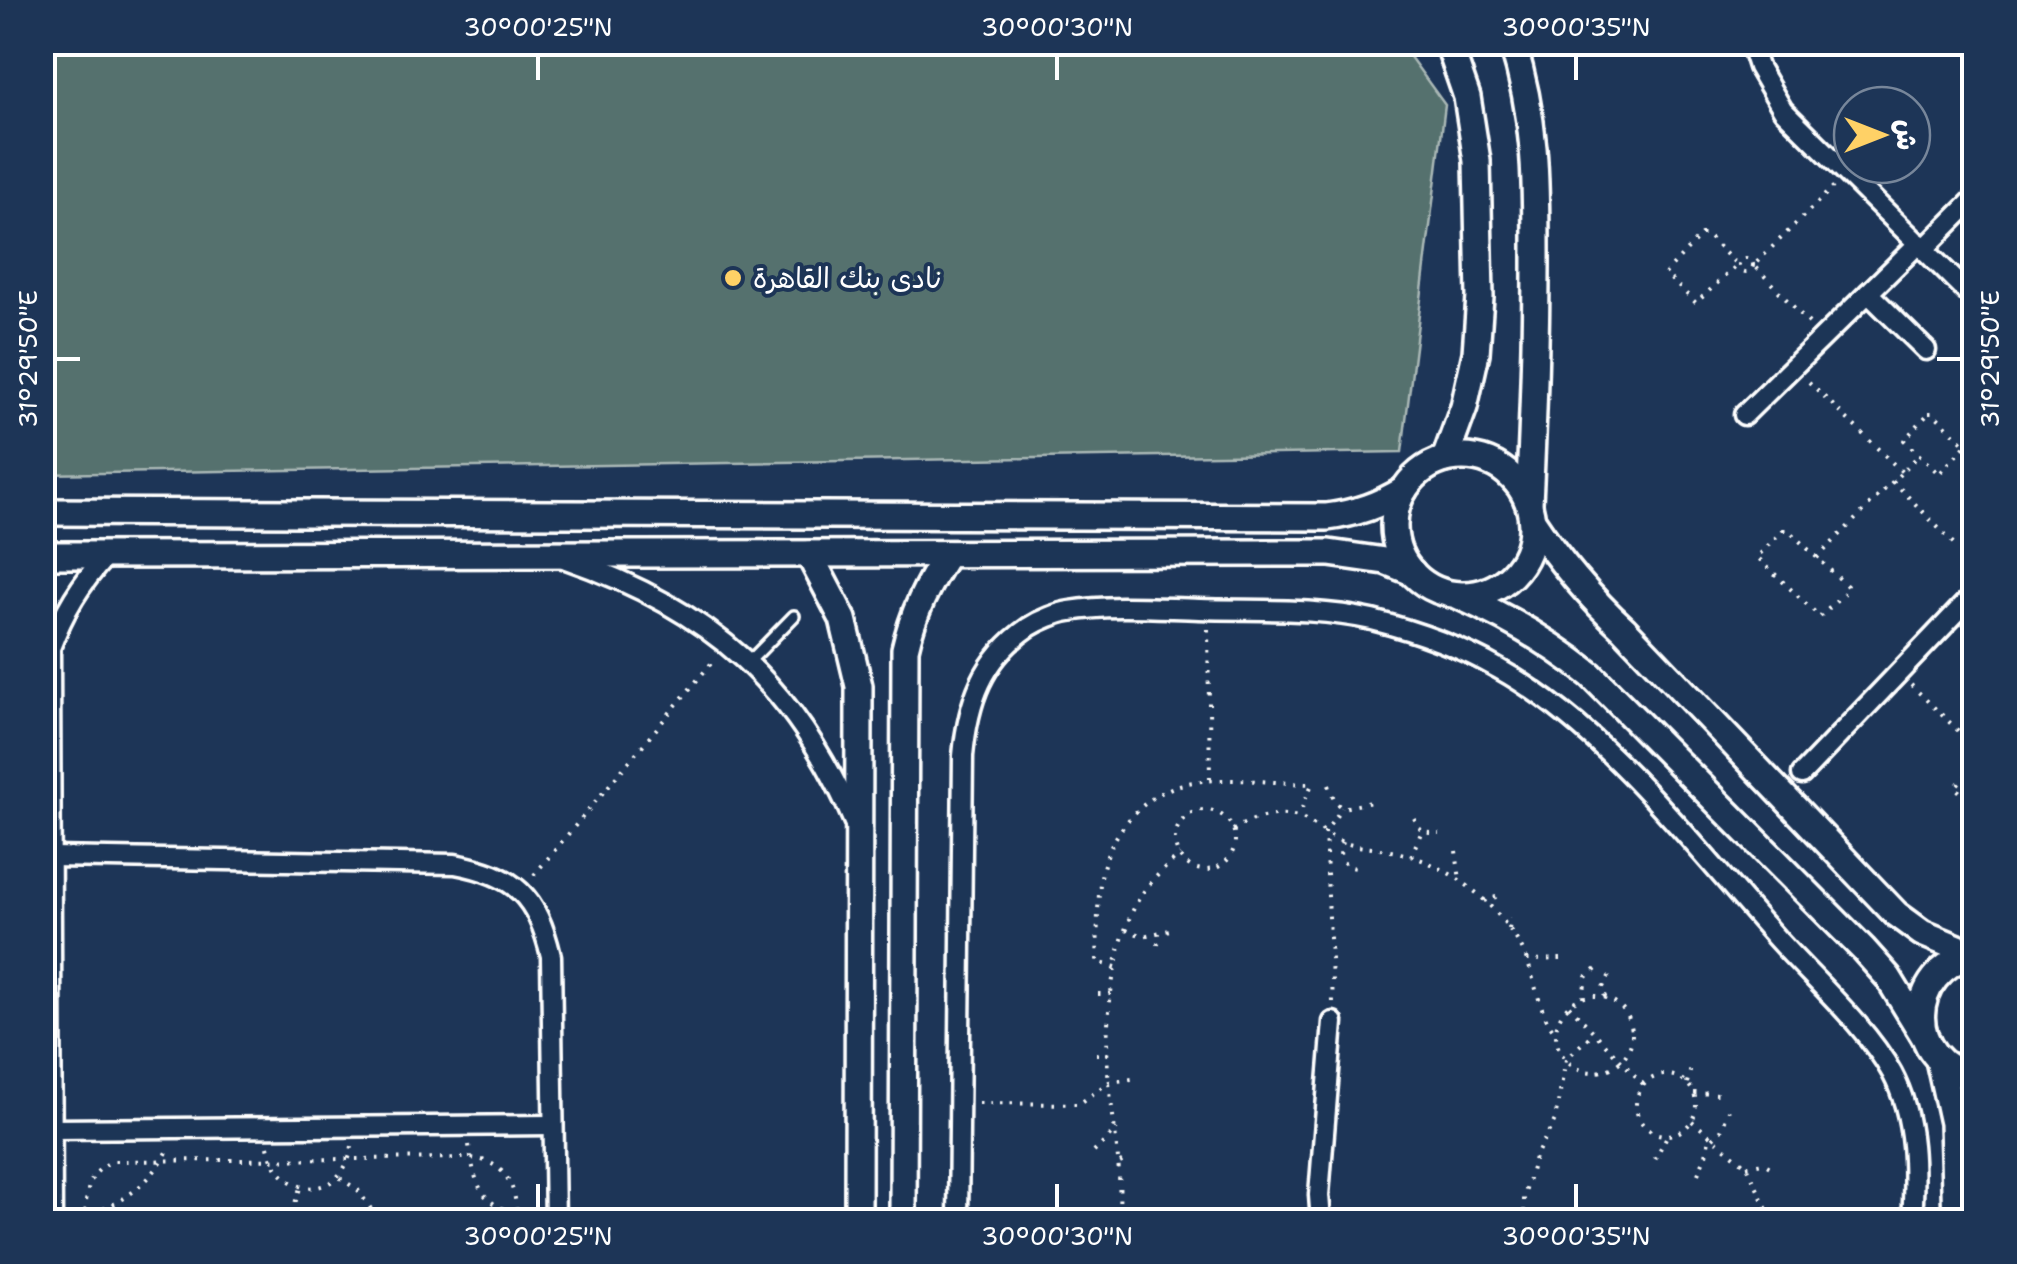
<svg xmlns="http://www.w3.org/2000/svg" width="2017" height="1264" font-family="'Shantell Sans','Playpen Sans Arabic',sans-serif">
  <rect width="100%" height="100%" fill="#1d3557"/>
  <filter id="ink" filterUnits="userSpaceOnUse"><feTurbulence type="fractalNoise" baseFrequency=".01" numOctaves="2"/><feDisplacementMap in="SourceGraphic" scale="20" xChannelSelector="R" yChannelSelector="G"/><feConvolveMatrix kernelMatrix="1 2 1 2 8 2 1 2 1" color-interpolation-filters="sRGB"/></filter>
  <g filter="url(#ink)">
    <polygon fill="#55716e" stroke="#aab8b6" stroke-width="2.5" points="42,43 1400,43 1445,105 1402,452 43,474"/>
    <g fill="none" stroke-linecap="round" stroke-linejoin="round">
      <defs>
        <polyline id="lane" points="748,663 794,616"/>
        <g id="street">
          <polyline points="1750,42 1758,67 1783,110 1974,299"/>
          <polyline points="1925,248 1974,199"/>
          <polyline points="1868,293 1926,350"/>
          <polyline points="1744,415 1919,243"/>
          <polyline points="1974,556 1974,577"/>
          <path d="M566,559C710,609 797,685 856,827"/>
          <polyline points="42,615 50,649 52,1222"/>
          <path d="M50,648C64,611 80,584 107,555"/>
          <polyline points="1802,774 1974,594"/>
          <path d="M51,857L455,864C515,875 537,896 551,956L555,1222"/>
          <polyline points="51,1129 553,1125"/>
          <path d="M958,1222L963,756C968,702 982,659 1029,627C1040,620 1057,613 1070,611C1112,604 1157,608 1199,609C1256,611 1316,607 1372,620C1416,631 1459,646 1499,669C1607,729 1696,849 1779,941C1815,981 1867,1027 1892,1073C1916,1118 1915,1173 1912,1222"/>
          <polyline points="1321,1222 1319,1195 1333,1022"/>
        </g>
        <g id="secondary">
          <path d="M1512,42C1537,121 1536,183 1536,264C1536,344 1533,423 1529,503"/>
          <circle cx="1463" cy="526" r="69"/>
          <polyline points="1445,459 1464,407 1476,353 1480,297 1477,161 1467,97 1448,42"/>
          <path d="M42,512L1327,517C1357,513 1379,505 1404,490"/>
          <path d="M1532,520C1559,561 1588,596 1624,629L1896,914L1922,933L1973,954"/>
          <polyline points="809,554 843,619 859,686 858,1222"/>
          <polyline points="42,555 1329,553 1385,561 1412,572"/>
          <path d="M1457,595C1507,617 1549,641 1591,675L1863,949L1888,977L1924,1036"/>
          <path d="M1974,954C1905,971 1903,1062 1974,1077"/>
          <polyline points="1939,1060 1953,1123 1956,1222"/>
          <path d="M903,1222L905,649C913,613 927,585 947,554"/>
        </g>
      </defs>
      <use href="#lane" stroke="#fff" stroke-width="16"/>
      <use href="#street" stroke="#fff" stroke-width="25"/>
      <use href="#secondary" stroke="#fff" stroke-width="32"/>
      <g stroke="#fff" stroke-width="4" stroke-dasharray="2.5 8" stroke-linecap="butt">
        <polygon points="1701,235 1707,235 1737,265 1696,303 1665,274"/>
        <circle cx="1746" cy="265" r="7"/>
        <polyline points="1809,323 1754,265 1833,187"/>
        <polyline points="1809,382 1902,472"/>
        <polygon points="1929,413 1933,413 1966,445 1939,474 1904,440"/>
        <polyline points="1893,481 1956,546"/>
        <polygon points="1783,530 1788,530 1847,586 1847,591 1820,617 1757,557"/>
        <polyline points="1817,558 1918,456"/>
        <polyline points="1208,629 1210,782"/>
        <polyline points="1911,685 1974,746"/>
        <polyline points="1974,767 1955,787 1974,806"/>
        <polyline points="1329,785 1335,802 1342,808 1377,801"/>
        <circle cx="1205" cy="840" r="30"/>
        <polyline points="1414,818 1422,831 1439,833"/>
        <path d="M1233,830C1253,817 1282,809 1306,820C1317,826 1327,835 1338,840C1354,848 1374,847 1391,851C1447,862 1494,899 1522,949C1534,971 1540,1020 1556,1032"/>
        <path d="M1342,842C1337,856 1342,867 1357,868"/>
        <polyline points="1456,851 1460,880"/>
        <polyline points="1411,856 1421,833"/>
        <polyline points="534,875 714,660"/>
        <polyline points="1484,901 1502,895"/>
        <polyline points="1509,929 1511,918"/>
        <polyline points="1126,930 1143,936 1170,930"/>
        <polyline points="1158,945 1159,933"/>
        <polyline points="1527,960 1562,959"/>
        <path d="M1116,967L1097,962C1098,936 1097,909 1100,884C1105,836 1146,788 1194,782C1232,777 1274,783 1312,784L1299,815"/>
        <polyline points="1098,994 1111,994"/>
        <circle cx="1594" cy="1034" r="38"/>
        <polyline points="1605,997 1602,989 1611,973"/>
        <polyline points="1583,998 1586,977 1602,965"/>
        <polyline points="1333,1002 1325,832 1342,808"/>
        <polyline points="1569,1006 1644,1085"/>
        <polyline points="1096,1054 1108,1054"/>
        <circle cx="1666" cy="1105" r="30"/>
        <polyline points="1687,1083 1691,1068"/>
        <polyline points="1694,1093 1719,1094"/>
        <polyline points="979,1103 1079,1104 1109,1082 1132,1079"/>
        <polyline points="1692,1121 1747,1166 1768,1212"/>
        <polyline points="1713,1138 1721,1130 1729,1110"/>
        <path d="M469,1145C476,1194 485,1209 535,1217"/>
        <path d="M268,1146C279,1201 343,1202 352,1146"/>
        <polyline points="1094,1152 1117,1129"/>
        <polyline points="1655,1159 1667,1136"/>
        <polyline points="1120,1163 1129,1158"/>
        <polyline points="1747,1166 1763,1163 1770,1167"/>
        <polyline points="1698,1174 1706,1155 1710,1135"/>
        <polyline points="340,1178 358,1190 380,1222"/>
        <polyline points="1099,1215 1119,1215"/>
        <path d="M73,1217C113,1212 153,1184 170,1146"/>
        <path d="M85,1222C86,1194 86,1173 113,1161L471,1158C508,1162 517,1189 517,1222"/>
        <polyline points="289,1222 300,1188"/>
        <polyline points="484,1222 494,1204"/>
        <path d="M1118,1222C1123,1173 1114,1130 1109,1083C1103,1030 1112,939 1142,894C1152,879 1166,867 1180,855"/>
        <polyline points="1524,1222 1524,1197 1535,1157 1555,1120 1566,1059 1594,1032"/>
      </g>
      <use href="#lane" stroke="#1d3557" stroke-width="9"/>
      <use href="#street" stroke="#1d3557" stroke-width="18"/>
      <use href="#secondary" stroke="#1d3557" stroke-width="25"/>
    </g>
  </g>
  <path fill="none" stroke="#fff" stroke-width="4" d="M538,55V80M1057,55V80M1576,55V80M55,359H80M1937,359H1962M538,1184V1209M1057,1184V1209M1576,1184V1209"/>
  <circle fill="#ffd166" stroke="#1d3557" stroke-width="4" cx="733" cy="278" r="10"/>
  <g text-anchor="middle" stroke-width="8" stroke-linejoin="round" paint-order="stroke">
    <g font-size="28" fill="#fff" stroke="#1d3557" text-anchor="start">
      <text x="753" y="288">نادى بنك القاهرة</text>
    </g>
  </g>
  <rect width="2017" height="1264" fill="none" stroke="#1d3557" stroke-width="110"/>
  <g transform="translate(1882 135) rotate(90)"><circle r="48" fill="#1d3557" stroke="#77869a" stroke-width="2.5"/>
  <path d="M0-8L18 38L0 25L-18 38Z" fill="#ffd166"/>
  <text y="-15" font-size="28" font-weight="bold" text-anchor="middle" fill="#ffffff">ش</text>
  </g>
  <rect x="55" y="55" width="1907" height="1154" fill="none" stroke="#fff" stroke-width="4"/>
  <g font-size="25" text-anchor="middle" fill="#fff">
    <text x="538" y="36">30°00'25"N</text>
    <text x="1057" y="36">30°00'30"N</text>
    <text x="1576" y="36">30°00'35"N</text>
    <text transform="translate(1990 359) rotate(-90)" y="9">31°29'50"E</text>
    <text transform="translate(28 359) rotate(-90)" y="9">31°29'50"E</text>
    <text x="538" y="1245">30°00'25"N</text>
    <text x="1057" y="1245">30°00'30"N</text>
    <text x="1576" y="1245">30°00'35"N</text>
  </g>
</svg>
